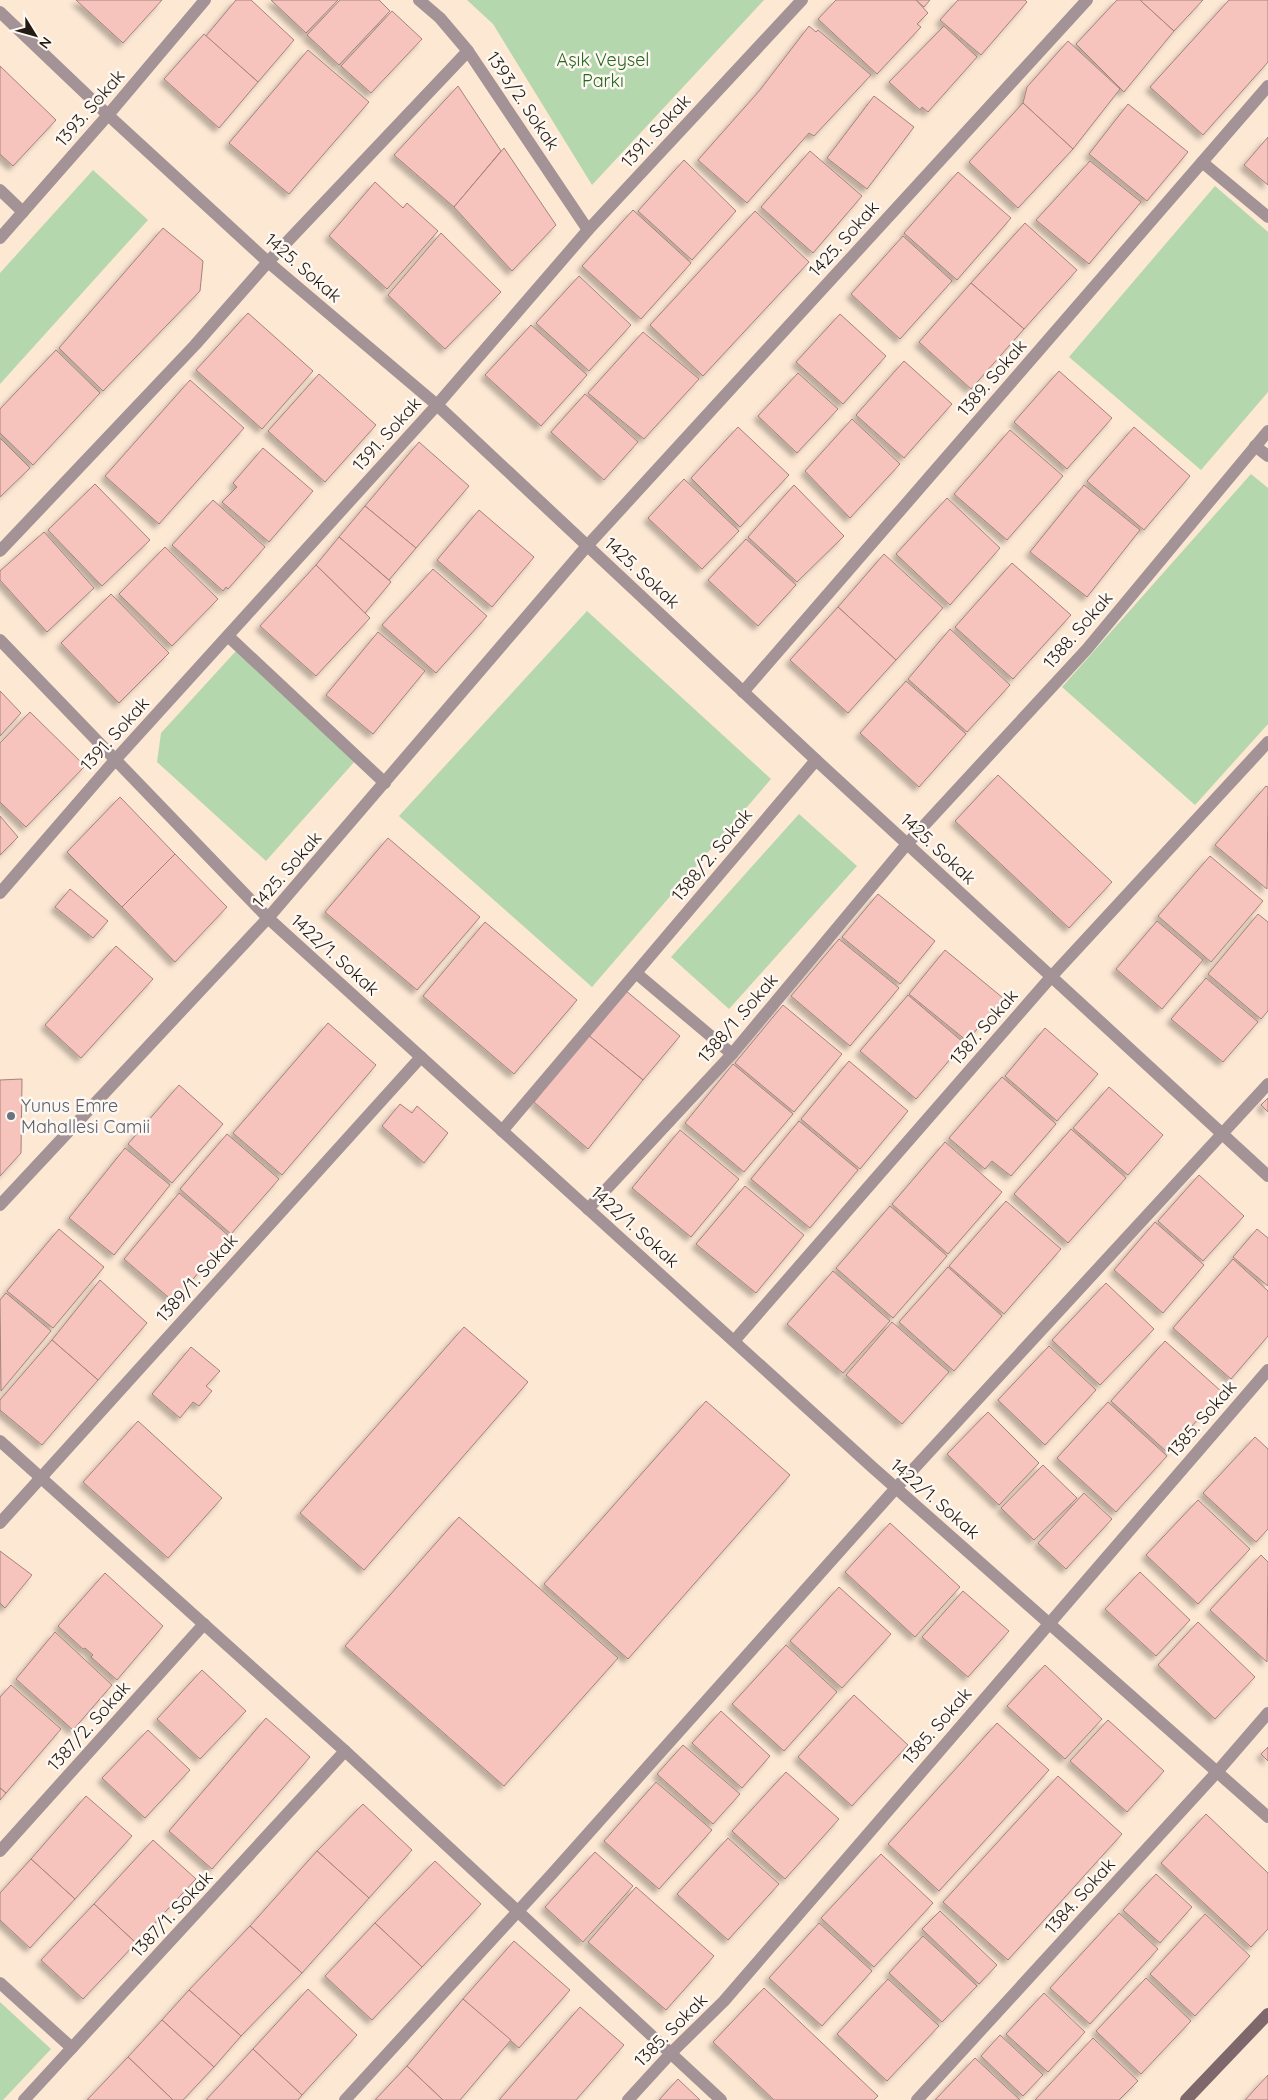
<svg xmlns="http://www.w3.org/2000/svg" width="1268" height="2100" font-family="Quicksand,sans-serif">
  <defs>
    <filter id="shadow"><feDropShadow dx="-4.5" dy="4.5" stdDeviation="2.5" flood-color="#0004"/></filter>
  </defs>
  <rect width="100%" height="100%" fill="#fde8d4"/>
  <g fill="#b5d7ae">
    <polygon points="467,0 764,0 592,185 493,24"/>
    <polygon points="93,170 148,220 0,384 0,273"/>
    <polygon points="1215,186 1268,232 1268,392 1201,470 1069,357"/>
    <polygon points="1251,474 1268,488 1268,724 1195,805 1062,687"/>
    <polygon points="587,611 771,779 592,987 399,816"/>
    <polygon points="236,651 356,760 266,861 157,762 161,733"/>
    <polygon points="799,814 857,866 729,1009 671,957"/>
    <polygon points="0,2002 51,2049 3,2100 0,2100"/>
  </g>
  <g fill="#f7c4bd" stroke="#a5827d" filter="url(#shadow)">
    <polygon points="76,0 162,0 123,43"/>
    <polygon points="236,0 251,0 294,40 258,82 206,36"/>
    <polygon points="271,0 338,0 306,33"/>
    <polygon points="340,0 379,0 390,11 339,65 307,35"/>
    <polygon points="836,0 916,0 928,13 917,24 921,27 877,74 818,19"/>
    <polygon points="916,0 930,0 924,7"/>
    <polygon points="958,0 1025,0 1027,2 981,55 940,20"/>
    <polygon points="1117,0 1140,0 1174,31 1124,92 1076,44"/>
    <polygon points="1140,0 1203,0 1174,31"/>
    <polygon points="1229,0 1268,0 1268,62 1203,135 1150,87"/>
    <polygon points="392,11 422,39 371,93 341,66"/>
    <polygon points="809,26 816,32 818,30 871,75 814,136 809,133 747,203 698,160 760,90"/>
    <polygon points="944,26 977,57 928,112 922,107 920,110 889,82"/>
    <polygon points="204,34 258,82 219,128 164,79"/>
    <polygon points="1068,41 1120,89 1073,149 1023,103 1027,87"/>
    <polygon points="308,50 369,102 289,194 229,143"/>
    <polygon points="0,66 56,120 13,166 0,154"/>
    <polygon points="458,86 501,151 454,207 394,155"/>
    <polygon points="874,96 914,127 867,189 827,158"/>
    <polygon points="1023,103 1073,149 1018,208 969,162"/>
    <polygon points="1128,104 1188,152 1147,201 1089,154"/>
    <polygon points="1268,137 1268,185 1244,165"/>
    <polygon points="504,148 556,225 512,271 454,207"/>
    <polygon points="810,151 862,196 813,253 761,207"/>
    <polygon points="684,160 736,211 692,260 638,211"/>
    <polygon points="1090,161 1141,202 1089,264 1036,220"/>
    <polygon points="958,172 1011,218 957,280 904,233"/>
    <polygon points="375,182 403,208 407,203 438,231 387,289 329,236"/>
    <polygon points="633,210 691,263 641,319 582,266"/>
    <polygon points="755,211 809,262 703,376 650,325"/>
    <polygon points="1025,223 1077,270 1024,329 971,283"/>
    <polygon points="163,228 203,261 200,291 103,391 59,348"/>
    <polygon points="441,233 501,292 445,349 388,295"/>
    <polygon points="903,236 952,281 900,339 851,294"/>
    <polygon points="579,276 631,325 589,371 536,323"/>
    <polygon points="971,283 1024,329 971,389 919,342"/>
    <polygon points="248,313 313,371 262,429 196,370"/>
    <polygon points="840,314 886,356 843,404 796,362"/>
    <polygon points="531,325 587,375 541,426 485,375"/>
    <polygon points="643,332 699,379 644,439 588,393"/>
    <polygon points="56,350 100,393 33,465 0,433 0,409"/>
    <polygon points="904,361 952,404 904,458 856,415"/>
    <polygon points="1059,371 1112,418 1067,469 1014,422"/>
    <polygon points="798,373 838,409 797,453 758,416"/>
    <polygon points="319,374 376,425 325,482 268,431"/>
    <polygon points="190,380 244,428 159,524 105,476"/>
    <polygon points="585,394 638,442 604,480 551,432"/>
    <polygon points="852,419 900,464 850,518 805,471"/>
    <polygon points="738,427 789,475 740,527 691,478"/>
    <polygon points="1134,427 1190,476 1144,530 1087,481"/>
    <polygon points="1010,430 1063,476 1007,540 954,494"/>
    <polygon points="0,438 30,468 0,497"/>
    <polygon points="419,442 469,486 416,548 365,506"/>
    <polygon points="263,448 313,491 269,542 222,502 237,487 233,483"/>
    <polygon points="684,479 739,531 702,569 648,518"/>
    <polygon points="95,484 150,540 102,586 48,530"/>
    <polygon points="794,485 844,536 797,582 748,537"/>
    <polygon points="1084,485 1140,530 1087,597 1030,552"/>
    <polygon points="947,498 1000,548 950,605 896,554"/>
    <polygon points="213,500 265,547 228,589 226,587 223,591 172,545"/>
    <polygon points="365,506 416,548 389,580 339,537"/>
    <polygon points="479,510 534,557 492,607 437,560"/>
    <polygon points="44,532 94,588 47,632 0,580 0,571"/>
    <polygon points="339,537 391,582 365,613 316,565"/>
    <polygon points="746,539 796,585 758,626 708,580"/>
    <polygon points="165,547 218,599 172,646 119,594"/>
    <polygon points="884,554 943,608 896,660 838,607"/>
    <polygon points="1012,563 1071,615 1013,679 955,627"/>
    <polygon points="316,565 370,618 316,676 260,626"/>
    <polygon points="433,569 487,616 436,673 382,625"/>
    <polygon points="111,594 169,653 119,703 61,643"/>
    <polygon points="838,607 896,660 848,713 790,660"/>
    <polygon points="950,629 1010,685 967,732 908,679"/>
    <polygon points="378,632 425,671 373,734 326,695"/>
    <polygon points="906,681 966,734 919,787 860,733"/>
    <polygon points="0,691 21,713 0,736"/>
    <polygon points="30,712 85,766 26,827 0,802 0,743"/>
    <polygon points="998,775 1112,882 1069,928 955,821"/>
    <polygon points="1266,786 1268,787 1267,889 1215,845"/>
    <polygon points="120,797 175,854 122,907 67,852"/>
    <polygon points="0,816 18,837 0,855"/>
    <polygon points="388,838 480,917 417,990 325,912"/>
    <polygon points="175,854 227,907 175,962 122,907"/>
    <polygon points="1210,856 1263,901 1211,962 1158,916"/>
    <polygon points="70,889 108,921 93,938 55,907"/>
    <polygon points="878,894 935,941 900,984 842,937"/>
    <polygon points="1258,914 1268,922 1268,1011 1261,1019 1208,974"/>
    <polygon points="1157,921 1203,960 1162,1009 1116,969"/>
    <polygon points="485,922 577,1000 514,1074 423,996"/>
    <polygon points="839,939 899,988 850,1046 791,996"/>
    <polygon points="116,946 153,979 81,1058 45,1025"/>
    <polygon points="945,950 1003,998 967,1041 909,994"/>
    <polygon points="1206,978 1258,1022 1223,1062 1171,1019"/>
    <polygon points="625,990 680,1036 643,1080 588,1035"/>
    <polygon points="908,995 964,1043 916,1099 860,1051"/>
    <polygon points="783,1005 842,1054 794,1112 735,1063"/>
    <polygon points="328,1023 376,1065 282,1175 233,1133"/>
    <polygon points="1045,1028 1098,1074 1057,1121 1005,1076"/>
    <polygon points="588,1035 643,1080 588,1149 534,1102"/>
    <polygon points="849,1061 908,1111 860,1169 801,1119"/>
    <polygon points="733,1064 793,1114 744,1172 685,1123"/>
    <polygon points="1002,1077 1056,1124 1011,1176 992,1161 985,1169 949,1138"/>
    <polygon points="22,1079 21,1153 0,1176 0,1080"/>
    <polygon points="179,1085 223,1124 172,1183 128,1144"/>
    <polygon points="1109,1087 1163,1135 1128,1175 1073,1128"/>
    <polygon points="1268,1098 1268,1112 1261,1105"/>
    <polygon points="400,1104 412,1113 417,1106 448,1133 424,1163 382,1126"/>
    <polygon points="799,1121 858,1170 810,1228 751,1179"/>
    <polygon points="1071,1129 1126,1178 1068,1243 1014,1194"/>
    <polygon points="680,1130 739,1179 691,1237 632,1188"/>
    <polygon points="227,1134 279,1179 231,1234 180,1189"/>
    <polygon points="945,1142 1002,1192 948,1254 892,1204"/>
    <polygon points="125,1148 170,1185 114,1255 69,1218"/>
    <polygon points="1199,1175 1244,1216 1203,1261 1158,1221"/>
    <polygon points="745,1186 804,1235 756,1293 696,1244"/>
    <polygon points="179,1193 229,1236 174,1302 124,1259"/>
    <polygon points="1006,1201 1061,1249 1004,1314 949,1266"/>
    <polygon points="890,1206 947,1256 893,1318 836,1268"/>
    <polygon points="1155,1222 1204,1265 1163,1313 1114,1270"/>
    <polygon points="59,1229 104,1267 53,1328 7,1291"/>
    <polygon points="1257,1229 1268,1238 1268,1286 1233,1257"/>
    <polygon points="1233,1259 1268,1291 1268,1336 1231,1379 1173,1328"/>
    <polygon points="948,1267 1002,1316 954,1371 899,1322"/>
    <polygon points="833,1271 890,1321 843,1373 787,1324"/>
    <polygon points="100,1280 147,1323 98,1380 52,1340"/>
    <polygon points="1106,1283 1154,1329 1100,1385 1052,1340"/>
    <polygon points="6,1293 51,1331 1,1391 0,1300"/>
    <polygon points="892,1322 949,1372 902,1424 846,1375"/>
    <polygon points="464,1327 528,1382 364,1570 300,1513"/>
    <polygon points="52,1340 98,1380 42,1445 0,1410 0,1400"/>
    <polygon points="1165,1341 1222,1392 1168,1453 1111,1401"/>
    <polygon points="1049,1346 1096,1390 1045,1445 998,1400"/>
    <polygon points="191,1347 220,1371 206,1386 212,1391 199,1406 193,1402 180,1418 152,1394"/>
    <polygon points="706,1401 790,1475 628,1659 544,1584"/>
    <polygon points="1108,1402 1167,1456 1116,1512 1057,1458"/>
    <polygon points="988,1412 1039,1463 999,1505 947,1454"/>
    <polygon points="138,1421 222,1498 168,1558 83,1482"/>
    <polygon points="1255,1437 1268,1449 1268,1529 1256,1542 1203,1493"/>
    <polygon points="1043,1465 1077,1498 1034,1540 1001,1508"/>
    <polygon points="1084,1493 1112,1519 1066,1569 1038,1543"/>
    <polygon points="1198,1500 1250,1549 1198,1604 1146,1555"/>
    <polygon points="459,1517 618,1658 504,1786 345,1646"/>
    <polygon points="890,1523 960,1587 915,1637 845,1572"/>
    <polygon points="0,1551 32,1575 5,1608 0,1603"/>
    <polygon points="1261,1555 1268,1562 1267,1662 1210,1610"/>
    <polygon points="1140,1572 1190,1620 1156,1656 1105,1609"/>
    <polygon points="105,1573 163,1626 117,1680 91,1657 93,1655 85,1648 83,1649 58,1626"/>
    <polygon points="839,1587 891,1634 842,1688 790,1641"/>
    <polygon points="963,1591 1009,1631 968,1677 922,1637"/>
    <polygon points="1198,1622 1255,1677 1215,1719 1158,1665"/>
    <polygon points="55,1632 112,1685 73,1730 16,1679"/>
    <polygon points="786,1645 837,1692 784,1751 732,1704"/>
    <polygon points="1045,1665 1102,1719 1065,1759 1007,1706"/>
    <polygon points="202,1670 246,1711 200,1759 157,1719"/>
    <polygon points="11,1685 61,1729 6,1793 0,1788 0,1697"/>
    <polygon points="854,1695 908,1745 852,1806 798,1757"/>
    <polygon points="721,1711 770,1756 742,1788 692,1743"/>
    <polygon points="266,1718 310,1757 212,1869 169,1831"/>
    <polygon points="1108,1720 1164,1771 1127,1812 1070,1761"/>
    <polygon points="997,1723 1049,1770 939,1891 888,1844"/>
    <polygon points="148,1730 190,1770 145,1818 102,1778"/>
    <polygon points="683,1745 740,1794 713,1824 657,1774"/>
    <polygon points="1268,1747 1268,1761 1261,1754"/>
    <polygon points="786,1772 839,1819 785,1879 732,1831"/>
    <polygon points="1058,1776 1122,1834 1008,1960 943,1902"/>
    <polygon points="656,1782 712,1830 659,1889 604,1841"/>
    <polygon points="0,1788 6,1793 0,1800"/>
    <polygon points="86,1796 132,1836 75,1899 31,1859"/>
    <polygon points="363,1804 412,1850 369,1898 317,1851"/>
    <polygon points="1206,1814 1268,1873 1268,1929 1251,1947 1161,1863"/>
    <polygon points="728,1838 779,1884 728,1940 677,1894"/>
    <polygon points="153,1840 196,1879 136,1943 94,1904"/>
    <polygon points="317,1851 369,1898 302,1973 250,1926"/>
    <polygon points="595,1852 633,1886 583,1942 545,1907"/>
    <polygon points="881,1854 933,1903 874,1967 821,1918"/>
    <polygon points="31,1859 75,1899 30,1948 0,1920 0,1893"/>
    <polygon points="435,1861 481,1904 422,1967 375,1923"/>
    <polygon points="1156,1874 1192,1907 1160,1943 1123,1910"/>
    <polygon points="636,1887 714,1956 666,2010 588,1942"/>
    <polygon points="94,1904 136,1943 83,1999 41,1960"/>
    <polygon points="940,1911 997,1965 979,1984 922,1929"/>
    <polygon points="1119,1913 1158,1949 1090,2024 1050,1988"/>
    <polygon points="1205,1914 1250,1956 1195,2016 1150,1974"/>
    <polygon points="375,1923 422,1967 372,2020 325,1976"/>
    <polygon points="819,1923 872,1971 822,2026 769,1978"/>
    <polygon points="250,1926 302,1973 241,2036 189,1990"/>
    <polygon points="923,1936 977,1986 942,2022 889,1973"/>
    <polygon points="514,1941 570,1990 519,2048 463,1999"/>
    <polygon points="1146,1978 1191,2021 1141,2074 1096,2031"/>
    <polygon points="888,1979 939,2026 887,2081 837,2034"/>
    <polygon points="764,1988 878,2096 874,2100 774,2100 713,2042"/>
    <polygon points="308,1989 357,2035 302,2095 253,2049"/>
    <polygon points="189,1990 241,2036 214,2067 162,2020"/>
    <polygon points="1044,1993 1085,2032 1048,2072 1006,2034"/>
    <polygon points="463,1999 511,2040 460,2100 443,2100 407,2066"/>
    <polygon points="580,2007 624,2045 576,2100 499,2100"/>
    <polygon points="162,2020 214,2067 183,2100 173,2100 128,2057"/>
    <polygon points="1000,2035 1043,2075 1023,2096 981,2056"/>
    <polygon points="1093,2038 1138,2081 1119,2100 1035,2100"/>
    <polygon points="253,2049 302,2095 298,2100 206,2100"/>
    <polygon points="128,2057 173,2100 87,2100"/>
    <polygon points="975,2058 1020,2100 935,2100"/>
    <polygon points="407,2066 443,2100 375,2100"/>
    <polygon points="1268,2075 1268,2100 1245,2100"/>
    <polygon points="678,2079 700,2100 659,2100"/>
  </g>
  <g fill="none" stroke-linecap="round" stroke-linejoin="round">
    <polyline stroke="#a39296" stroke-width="12" points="0,190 23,212"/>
    <g stroke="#a39296" stroke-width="12">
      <polyline points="419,0 440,18 468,51 588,230"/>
      <polyline points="0,12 108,115 268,262 437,405 816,760 1268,1176"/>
      <polyline points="1202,162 1268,217"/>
      <polyline points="0,238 108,115 205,0"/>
      <polyline points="1255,446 1268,456"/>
      <polyline points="0,551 195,345 268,262 468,51"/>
      <polyline points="228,636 385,783"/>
      <polyline points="0,640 268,918 871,1466 1268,1817"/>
      <polyline points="743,692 1268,86"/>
      <polyline points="0,893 115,760 437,405 588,230 802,0"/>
      <polyline points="636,973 732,1054"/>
      <polyline points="502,1131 816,760"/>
      <polyline points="0,1205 268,918 587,546 1087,0"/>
      <polyline points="588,1209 732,1054 907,844 1087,649 1268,431"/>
      <polyline points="734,1341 1051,977 1268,742"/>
      <polyline points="0,1441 345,1751 721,2100"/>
      <polyline points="0,1523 421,1057"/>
      <polyline points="0,1851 204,1624"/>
      <polyline points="0,1983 72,2048"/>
      <polyline points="24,2100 345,1751"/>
      <polyline points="345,2100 552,1874 896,1488 1268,1084"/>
      <polyline points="628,2100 671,2053 724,2001 1268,1370"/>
      <polyline points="917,2100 1217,1772 1268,1713"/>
    </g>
    <polyline stroke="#7f686c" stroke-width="12" points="1186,2100 1268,2014"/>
  </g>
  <circle fill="#6b7280" stroke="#fef8f3" stroke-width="2" cx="11" cy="1116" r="5"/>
  <g text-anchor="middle" stroke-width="5" stroke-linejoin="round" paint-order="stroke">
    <g font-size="18" fill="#26681b" stroke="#fef8f3">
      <text x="603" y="66">Aşık Veysel<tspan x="603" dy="21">Parkı</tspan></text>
    </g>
    <g font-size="18" fill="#241b12" stroke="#fef8f3">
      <text transform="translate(523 101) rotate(56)" y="6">1393/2. Sokak</text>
      <text transform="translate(90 108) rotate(-49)" y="6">1393. Sokak</text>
      <text transform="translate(656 131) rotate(-47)" y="6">1391. Sokak</text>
      <text transform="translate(844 239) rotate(-48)" y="6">1425. Sokak</text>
      <text transform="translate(303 268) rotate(41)" y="6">1425. Sokak</text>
      <text transform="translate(992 378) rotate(-49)" y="6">1389. Sokak</text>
      <text transform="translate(387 434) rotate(-48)" y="6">1391. Sokak</text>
      <text transform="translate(642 573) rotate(43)" y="6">1425. Sokak</text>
      <text transform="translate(1078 630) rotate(-49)" y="6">1388. Sokak</text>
      <text transform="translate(115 734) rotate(-48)" y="6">1391. Sokak</text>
      <text transform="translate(938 849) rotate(43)" y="6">1425. Sokak</text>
      <text transform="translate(712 855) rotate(-50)" y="6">1388/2. Sokak</text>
      <text transform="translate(287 870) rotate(-49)" y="6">1425. Sokak</text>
      <text transform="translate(335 955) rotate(42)" y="6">1422/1. Sokak</text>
      <text transform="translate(738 1018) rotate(-49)" y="6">1388/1 .Sokak</text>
      <text transform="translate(984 1027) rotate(-49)" y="6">1387. Sokak</text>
      <text transform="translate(635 1227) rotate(42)" y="6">1422/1. Sokak</text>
      <text transform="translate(197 1278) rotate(-48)" y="6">1389/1. Sokak</text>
      <text transform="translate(1202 1419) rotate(-49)" y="6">1385. Sokak</text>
      <text transform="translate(935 1499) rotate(41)" y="6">1422/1. Sokak</text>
      <text transform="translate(89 1726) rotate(-48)" y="6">1387/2. Sokak</text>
      <text transform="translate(937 1726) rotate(-49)" y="6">1385. Sokak</text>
      <text transform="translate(1080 1896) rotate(-48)" y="6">1384. Sokak</text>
      <text transform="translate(172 1914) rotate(-47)" y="6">1387/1. Sokak</text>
      <text transform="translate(671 2030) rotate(-45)" y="6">1385. Sokak</text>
    </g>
    <g font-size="18" fill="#5b616d" stroke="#fef8f3" text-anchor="start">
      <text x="21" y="1112">Yunus Emre<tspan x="21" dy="21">Mahallesi Camii</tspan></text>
    </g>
  </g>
  <g transform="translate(35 35) rotate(127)" stroke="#fef8f3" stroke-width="4" paint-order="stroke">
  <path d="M0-4L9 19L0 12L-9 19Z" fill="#241b12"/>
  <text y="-8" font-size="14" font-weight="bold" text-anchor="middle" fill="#241b12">N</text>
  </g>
</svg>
